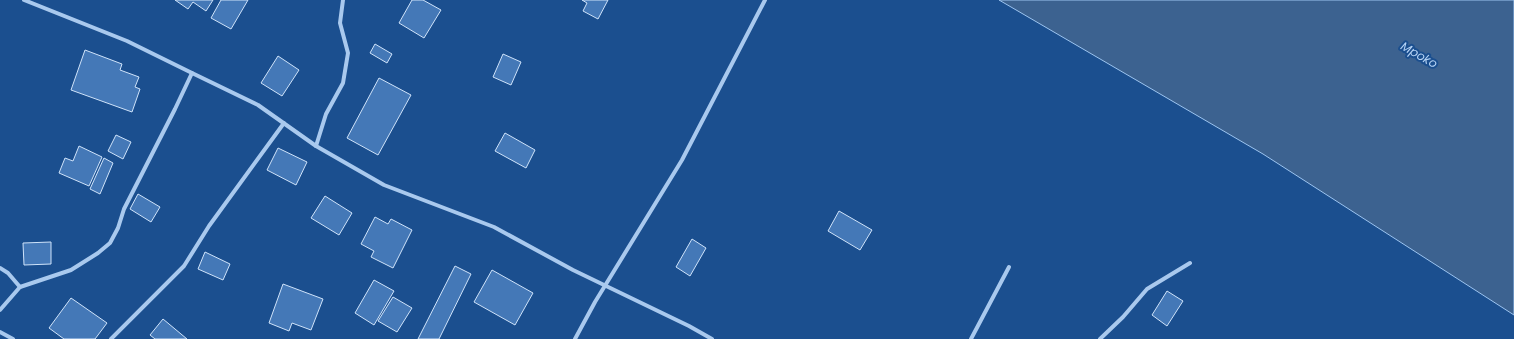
<svg xmlns="http://www.w3.org/2000/svg" width="1514" height="339" font-family="Poppins,sans-serif">
  <rect width="100%" height="100%" fill="#1b4f8f"/>
  <polygon fill="#3c6290" stroke="#9cc4f0" points="999,0 1514,0 1514,315 1263,154"/>
  <g fill="#4478b7" stroke="#cfe3fa">
    <polygon points="175,0 213,0 206,11 193,2 188,9"/>
    <polygon points="221,0 248,0 231,29 211,18"/>
    <polygon points="412,0 423,0 441,10 424,38 399,23"/>
    <polygon points="582,0 608,0 598,19 583,11 587,3"/>
    <polygon points="375,44 392,54 387,63 370,53"/>
    <polygon points="85,50 122,64 120,70 139,77 135,87 140,89 132,112 71,90"/>
    <polygon points="503,54 521,62 511,85 493,77"/>
    <polygon points="278,56 299,70 282,96 261,83"/>
    <polygon points="379,78 411,95 378,155 347,138"/>
    <polygon points="505,133 535,150 526,168 495,151"/>
    <polygon points="116,135 131,142 123,159 108,151"/>
    <polygon points="79,146 102,157 89,186 59,173 65,158 73,161"/>
    <polygon points="278,148 307,162 296,185 267,170"/>
    <polygon points="104,158 113,163 100,194 90,189"/>
    <polygon points="138,194 160,207 151,222 130,209"/>
    <polygon points="325,196 352,213 339,235 311,218"/>
    <polygon points="839,211 872,230 860,250 828,231"/>
    <polygon points="375,217 388,224 391,219 412,230 393,268 371,257 374,251 361,244"/>
    <polygon points="692,239 706,248 690,276 676,267"/>
    <polygon points="51,242 51,264 24,265 23,243"/>
    <polygon points="205,252 230,264 223,280 198,269"/>
    <polygon points="455,266 471,274 439,339 418,339"/>
    <polygon points="492,270 533,293 515,325 474,302"/>
    <polygon points="374,280 394,291 374,325 355,313"/>
    <polygon points="283,284 323,299 311,330 292,323 289,331 269,323"/>
    <polygon points="1167,291 1183,301 1167,326 1152,315"/>
    <polygon points="393,297 412,308 397,332 378,321"/>
    <polygon points="71,298 107,323 95,339 64,339 49,328"/>
    <polygon points="163,319 187,339 155,339 150,335"/>
  </g>
  <g fill="none" stroke-linecap="round" stroke-linejoin="round">
    <g stroke="#a9c9ee" stroke-width="4">
      <polyline points="24,0 127,41 192,73 258,105 316,146 384,185 494,227 573,270 689,326 712,339"/>
      <polyline points="316,146 326,114 343,83 348,53 340,23 343,0"/>
      <polyline points="0,268 8,273 20,287"/>
      <polyline points="0,310 20,287 71,270 98,253 110,243 118,228 124,209 175,109 192,73"/>
      <polyline points="0,332 13,339"/>
      <polyline points="111,339 184,266 209,226 284,123"/>
      <polyline points="575,339 595,302 682,160 765,0"/>
      <polyline points="971,339 1009,267"/>
      <polyline points="1100,339 1123,317 1147,289 1190,263"/>
    </g>
  </g>
  <g text-anchor="middle" stroke-width="4" stroke-linejoin="round" paint-order="stroke">
    <g font-size="12" font-style="italic" fill="#b5d3f5" stroke="#1b4f8f">
      <text transform="translate(1419 55) rotate(30)" y="4">Mpoko</text>
    </g>
  </g>
</svg>
